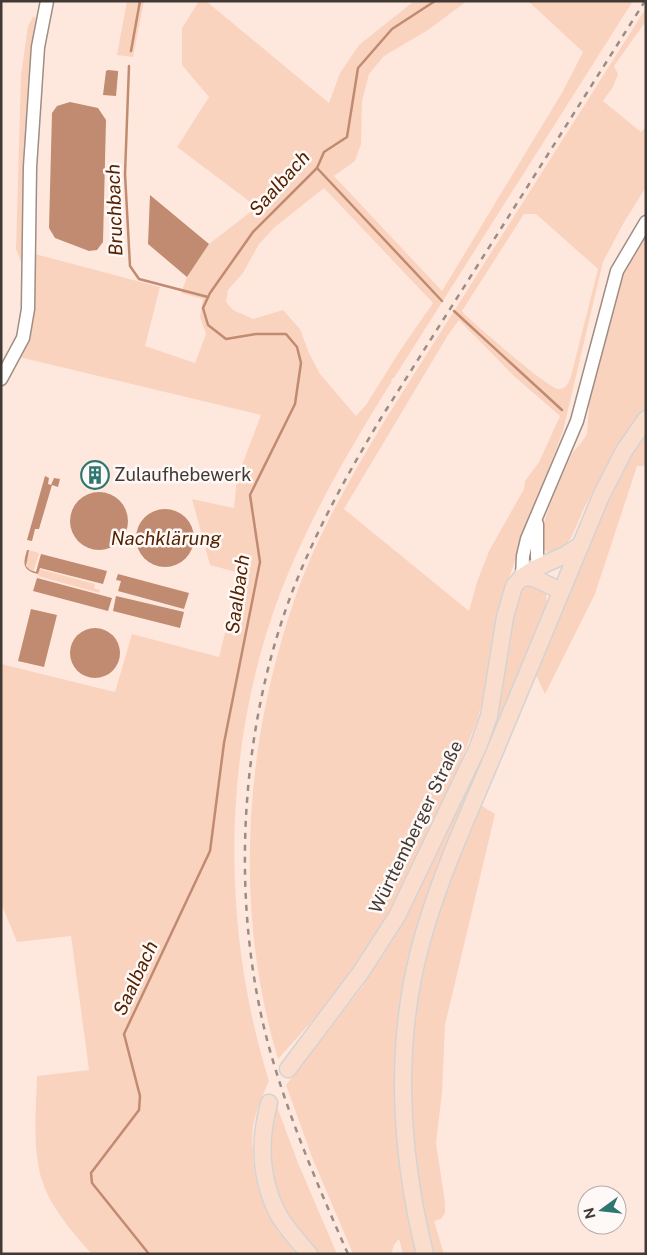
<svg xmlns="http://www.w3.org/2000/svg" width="647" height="1255" font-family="'Public Sans',sans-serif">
  <rect width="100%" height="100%" fill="#fee8de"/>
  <g fill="#fad3bf" fill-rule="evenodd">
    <polygon points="127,1 144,1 133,57 117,55"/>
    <path d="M199,1H206L329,103L340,73L359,45L414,1H467L428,30L384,56L369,74L362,101L361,144L355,161L334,176L442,291L563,91L583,52L528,1H633L394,378H393L391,380L392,381C350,448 310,517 281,591C222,746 220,924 269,1081C264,1093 258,1105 255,1117C252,1128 252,1141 253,1152C254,1195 270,1222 296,1254H92C70,1230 45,1201 39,1169C33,1139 36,1107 37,1076L89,1070L71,936L17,942L1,903V664L115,692L132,634L219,657L240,573L210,565L192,499L234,508L237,478L261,415L19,357L35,254L160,287L145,346L195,363L206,334L200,317L203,299L181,293L187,277L209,244L257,207L177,147L209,97L182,65V28ZM324,188L433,303L401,349L366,405L356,416L320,374L309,353L300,329L283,310L253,319L233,310L226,302L228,290L243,273L259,244L275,227Z"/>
    <path d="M646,8V21L614,66L618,74L613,87L603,101L641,132L646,127V187L623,224L603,262L563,431L527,526L507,584L493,642L483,699L477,721L456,773L451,780L456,781L414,870L358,970L278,1059C233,910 244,744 295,598C317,535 351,477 385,420ZM524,214H536L598,269L571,376C569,382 566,389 559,389C548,389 478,326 465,315L462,311ZM459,320L515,377L560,416L539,462L525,481L524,489L489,551L477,582L469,611L344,509L448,335Z"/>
    <polygon points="33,17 39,18 26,274 16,249 21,75 28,26"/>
    <path d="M646,230V409L610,460L585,506L571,538L566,545L551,554C547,552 544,550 542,546C536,530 561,480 568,462L573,452L581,443L587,434L589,404L617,288L629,259Z"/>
    <polygon points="646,430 646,463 644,466 637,466 595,594 545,694 535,673 610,492"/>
    <path d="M29,550L39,553L34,570L32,571C23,566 27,558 29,550Z"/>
    <polygon points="39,569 95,584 94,588 100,590 99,593 38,576"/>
    <polygon points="531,583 546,593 547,603 423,915 398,1152 407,1217 416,1254 403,1254 399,1239 394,1245 391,1254 353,1254 312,1157 286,1085 362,987 398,932 397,930 491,730 516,602 523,587"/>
    <polygon points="479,804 495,814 445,1025 442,1093 436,1143 445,1202 445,1213 441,1219 434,1221 444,1254 432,1254 411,1165 410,1097 412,1049 419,979 436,908"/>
    <polygon points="276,1104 298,1163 337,1254 317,1254 305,1240 282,1206 271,1172 270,1135"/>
  </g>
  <g fill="#c08b70">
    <polygon points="108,70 118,71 118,73 116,96 103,95 106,71"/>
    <polygon points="70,102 98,108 106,120 103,242 97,250 89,251 55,238 49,228 52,113 57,106"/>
    <polygon points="150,195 209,244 187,277 148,244"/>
    <polygon points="45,476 49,478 48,484 51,485 54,478 60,479 58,487 52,485 39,529 35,529 32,541 27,540"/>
    <circle cx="99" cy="521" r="29"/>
    <circle cx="165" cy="538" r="29"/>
    <path d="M27,550H29L26,566L30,570L36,572L41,554L107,571L103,584L40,568L38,574C22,570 23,564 27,550Z"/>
    <polygon points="118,574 189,593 184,609 118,591 121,581 116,580"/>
    <polygon points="37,578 112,598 108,611 33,591"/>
    <polygon points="116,596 184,612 180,628 113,611"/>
    <polygon points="31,609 57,615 44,667 18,661"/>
    <circle cx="95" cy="653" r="25"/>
  </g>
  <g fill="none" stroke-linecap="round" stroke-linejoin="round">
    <g stroke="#c08b70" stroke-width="2.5">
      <polyline points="131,51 140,1"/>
      <polyline points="129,66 125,174 130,266 139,279 208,297"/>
      <polyline points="317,168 442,301"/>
      <polyline points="454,311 562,410"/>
      <polyline points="149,1254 92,1183 91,1173 139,1110 140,1096 124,1034 210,851 224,743 260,562 250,495 295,404 301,363 297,347 286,334 256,334 226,339 208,325 203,308 210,293 253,232 317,168 324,152 347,137 358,68 392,29 435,1"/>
    </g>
    <defs>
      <g id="minor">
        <polyline points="1,379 23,338 28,309 30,167 38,47 47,1"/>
        <polyline points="537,524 537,557 538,567"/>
        <polyline points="522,577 523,556 527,539 577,421 617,271 646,222"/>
      </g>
      <g id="major">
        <polyline points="522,577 534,578 561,591"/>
        <polyline points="288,1069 361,972 397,916 478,747 489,716 505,617 514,586 522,577 534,569 565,555 581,545"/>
        <path d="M269,1103C259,1140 260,1179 278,1214C286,1228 298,1241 309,1254"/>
        <path d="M425,1254C399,1150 393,1037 424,933C442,871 470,811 495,751C530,666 566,581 601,496L624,451L646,419"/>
      </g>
    </defs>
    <use href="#minor" stroke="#a08d83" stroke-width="15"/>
    <use href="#major" stroke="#d5d3d2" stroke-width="19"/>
    <use href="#minor" stroke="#fff" stroke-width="12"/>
    <use href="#major" stroke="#fbddce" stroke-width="16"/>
    <path stroke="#9b8c85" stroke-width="2.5" stroke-dasharray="6 6" stroke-linecap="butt" d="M348,1254C318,1186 289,1119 269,1047C230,905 239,733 291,595C315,532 347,475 381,418L645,1"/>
  </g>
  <defs>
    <symbol id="building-ring" viewBox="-11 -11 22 22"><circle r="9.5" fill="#fef9f7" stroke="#2d7671" stroke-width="1.5"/><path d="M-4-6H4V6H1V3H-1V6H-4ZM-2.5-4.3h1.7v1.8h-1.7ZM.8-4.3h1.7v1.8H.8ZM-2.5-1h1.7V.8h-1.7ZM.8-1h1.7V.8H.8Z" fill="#2d7671"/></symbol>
  </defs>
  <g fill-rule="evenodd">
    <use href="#building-ring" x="79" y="459" width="32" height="32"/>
  </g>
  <g text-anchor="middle" stroke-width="5" stroke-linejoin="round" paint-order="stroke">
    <g font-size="18" fill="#413934" stroke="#fef9f7" text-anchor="start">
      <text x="114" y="481">Zulaufhebewerk</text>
    </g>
    <g font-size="18" fill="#413934" stroke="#fef9f7">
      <text transform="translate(416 827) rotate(-64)" y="6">Württemberger Straße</text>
    </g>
    <g font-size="19" font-style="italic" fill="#532201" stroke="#fef9f7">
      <text transform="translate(279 183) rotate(-48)" y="7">Saalbach</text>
      <text transform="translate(114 210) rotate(-92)" y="7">Bruchbach</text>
      <text x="166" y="545">Nachklärung</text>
      <text transform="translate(237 594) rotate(-82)" y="7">Saalbach</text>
      <text transform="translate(135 978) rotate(-65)" y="7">Saalbach</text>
    </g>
  </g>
  <rect width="647" height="1255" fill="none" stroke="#413934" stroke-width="5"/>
  <g transform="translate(602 1210) rotate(255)"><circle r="24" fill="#fef9f7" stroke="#b2aca9"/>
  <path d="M0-4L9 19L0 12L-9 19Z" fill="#2d7671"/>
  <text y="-8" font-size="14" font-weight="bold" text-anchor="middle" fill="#413934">N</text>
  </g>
</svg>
